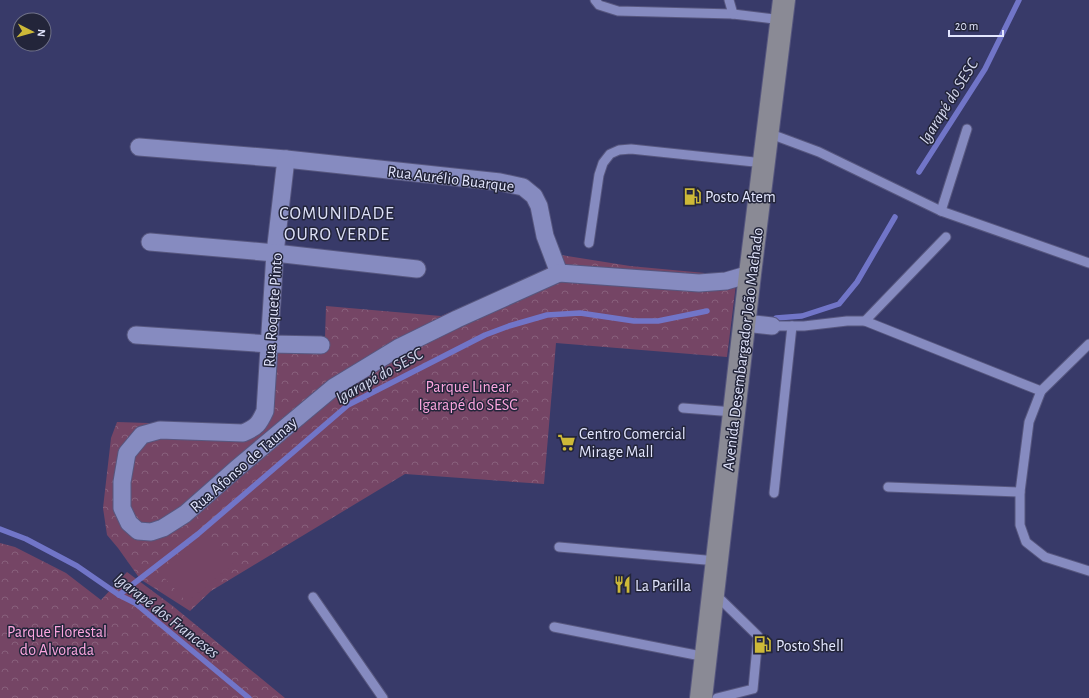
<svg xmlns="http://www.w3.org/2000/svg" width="1089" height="698" font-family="'Alegreya Sans',sans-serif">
  <defs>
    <pattern id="forest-crowns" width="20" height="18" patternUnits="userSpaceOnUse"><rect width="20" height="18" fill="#754565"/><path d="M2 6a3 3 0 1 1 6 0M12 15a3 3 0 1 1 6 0" fill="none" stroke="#88607c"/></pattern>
  </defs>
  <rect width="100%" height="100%" fill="#383a69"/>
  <g fill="url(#forest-crowns)">
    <polygon points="561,255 630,266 737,276 729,341 727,357 556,343 544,484 405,474 211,591 190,611 140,579 118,548 107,535 103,508 111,438 117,422 243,426 258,421 276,338 325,338 326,306 441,316 542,272"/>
    <polygon points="0,543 15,547 66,573 101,600 127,572 174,607 285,698 0,698"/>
  </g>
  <polygon fill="#754565" points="207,536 233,564 187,602 159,572"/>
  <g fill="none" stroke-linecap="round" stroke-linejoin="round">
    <g stroke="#7175c8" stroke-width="5.5">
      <polyline points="919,172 985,69 1019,0"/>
      <polyline points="776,318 802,316 839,304 857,282 895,217"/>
      <polyline points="0,529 26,539 77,566 119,595 135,603 249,698"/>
      <polyline points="119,595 198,534 348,405 485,335 509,326 547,315 580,313 634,321 658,321 707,311"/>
    </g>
    <defs>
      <g id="lane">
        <polyline points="595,0 599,5 618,11 733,14 782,20"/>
        <polyline points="729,0 733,14"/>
        <polyline points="768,133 819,152 941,211 1089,263"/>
        <polyline points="941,211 967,129"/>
        <polyline points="589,243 599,175 603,163 610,154 619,150 631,149 764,163"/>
        <polyline points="865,321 946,237"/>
        <polyline points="772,326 804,326 847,321 865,321 1041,391 1029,422 1020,492 1020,525 1026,542 1045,557 1089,571"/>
        <polyline points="1041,391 1089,344"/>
        <polyline points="683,408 734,412"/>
        <polyline points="888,487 1020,492"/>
        <polyline points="774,493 792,326"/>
        <polyline points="559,547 717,561"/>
        <polyline points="715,594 758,636 753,689 717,698"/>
        <polyline points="313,597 383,698"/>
        <polyline points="554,627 706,657"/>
      </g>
      <g id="street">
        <polyline points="139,147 286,159 500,182 523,187 534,196 539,206 545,236 559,273"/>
        <path d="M286,159L275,253L265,411C259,424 257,427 243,433L160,430L142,435L127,453L122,482V508L129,523L138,531L151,532L163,528L185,514L236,469L334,387L398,348L457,319L559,273L699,283L726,281L750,274"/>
        <polyline points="150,242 275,253 417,269"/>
        <polyline points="745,323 772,326"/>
        <polyline points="136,335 270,344 321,345"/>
      </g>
      <polyline id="secondary" points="701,698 750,274 784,0"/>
    </defs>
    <use href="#lane" stroke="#57577f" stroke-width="11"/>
    <use href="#street" stroke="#57577f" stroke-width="19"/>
    <use href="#secondary" stroke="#57577f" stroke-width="24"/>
    <use href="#lane" stroke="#868bc0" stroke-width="9"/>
    <use href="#street" stroke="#868bc0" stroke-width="17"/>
    <use href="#secondary" stroke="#8a8a95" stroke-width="22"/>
  </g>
  <defs>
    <symbol id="fuel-bare" viewBox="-9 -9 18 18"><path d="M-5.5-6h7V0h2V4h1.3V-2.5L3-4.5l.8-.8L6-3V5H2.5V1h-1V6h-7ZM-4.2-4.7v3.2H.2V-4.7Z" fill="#cdb938" stroke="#23253a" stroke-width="2.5" paint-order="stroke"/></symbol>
    <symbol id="supermarket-bare" viewBox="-9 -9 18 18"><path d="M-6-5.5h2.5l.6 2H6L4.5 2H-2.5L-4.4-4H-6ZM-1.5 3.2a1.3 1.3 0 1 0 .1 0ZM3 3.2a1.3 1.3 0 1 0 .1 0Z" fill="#cdb938" stroke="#23253a" stroke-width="2.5" paint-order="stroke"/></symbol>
    <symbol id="restaurant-bare" viewBox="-9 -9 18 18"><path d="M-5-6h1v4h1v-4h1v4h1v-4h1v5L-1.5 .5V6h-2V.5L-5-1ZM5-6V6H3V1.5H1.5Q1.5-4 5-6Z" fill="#cdb938" stroke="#23253a" stroke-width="2.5" paint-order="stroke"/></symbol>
  </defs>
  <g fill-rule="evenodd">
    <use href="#fuel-bare" x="680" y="184" width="25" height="25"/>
    <use href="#supermarket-bare" x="554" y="430" width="25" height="25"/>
    <use href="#restaurant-bare" x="610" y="572" width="25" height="25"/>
    <use href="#fuel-bare" x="750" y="632" width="25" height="25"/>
  </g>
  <g text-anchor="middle" stroke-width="3" stroke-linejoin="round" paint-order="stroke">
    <g font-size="16" fill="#e3e6fe" stroke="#23253a">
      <text transform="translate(451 178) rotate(7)" y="6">Rua Aurélio Buarque</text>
      <text transform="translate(272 310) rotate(-86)" y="6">Rua Roquete Pinto</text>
      <text transform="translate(742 349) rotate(-83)" y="6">Avenida Desembargador João Machado</text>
      <text transform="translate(243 464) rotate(-41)" y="6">Rua Afonso de Taunay</text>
    </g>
    <g font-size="16" fill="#e3e6fe" stroke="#23253a" text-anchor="start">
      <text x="705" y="202">Posto Atem</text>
      <text x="579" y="439">Centro Comercial<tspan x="579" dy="18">Mirage Mall</tspan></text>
      <text x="635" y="591">La Parilla</text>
      <text x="776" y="651">Posto Shell</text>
    </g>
    <g font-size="16" fill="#fca6df" stroke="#23253a">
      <text x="468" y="392">Parque Linear<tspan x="468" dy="18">Igarapé do SESC</tspan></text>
      <text x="57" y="637">Parque Florestal<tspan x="57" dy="18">do Alvorada</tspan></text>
    </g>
    <g font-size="17" font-style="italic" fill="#d3d6ed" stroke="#23253a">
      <text transform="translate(948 101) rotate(-58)" y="6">Igarapé do SESC</text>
      <text transform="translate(379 375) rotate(-29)" y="6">Igarapé do SESC</text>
      <text transform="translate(167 615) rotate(38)" y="6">Igarapé dos Franceses</text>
    </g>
    <g font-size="18" letter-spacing="1" fill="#dee1f8" stroke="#23253a">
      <text x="337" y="219">COMUNIDADE<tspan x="337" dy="21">OURO VERDE</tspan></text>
    </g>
  </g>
  <g transform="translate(32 32) rotate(96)"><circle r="19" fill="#23253a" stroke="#707288"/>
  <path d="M0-3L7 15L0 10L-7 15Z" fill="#cdb938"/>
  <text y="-6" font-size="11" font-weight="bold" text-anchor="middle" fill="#e3e6fe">N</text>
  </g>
  <path d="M949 30v6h54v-6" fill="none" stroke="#e3e6fe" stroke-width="2"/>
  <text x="955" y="30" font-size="12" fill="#e3e6fe" stroke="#23253a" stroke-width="3" paint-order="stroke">20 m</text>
</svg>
